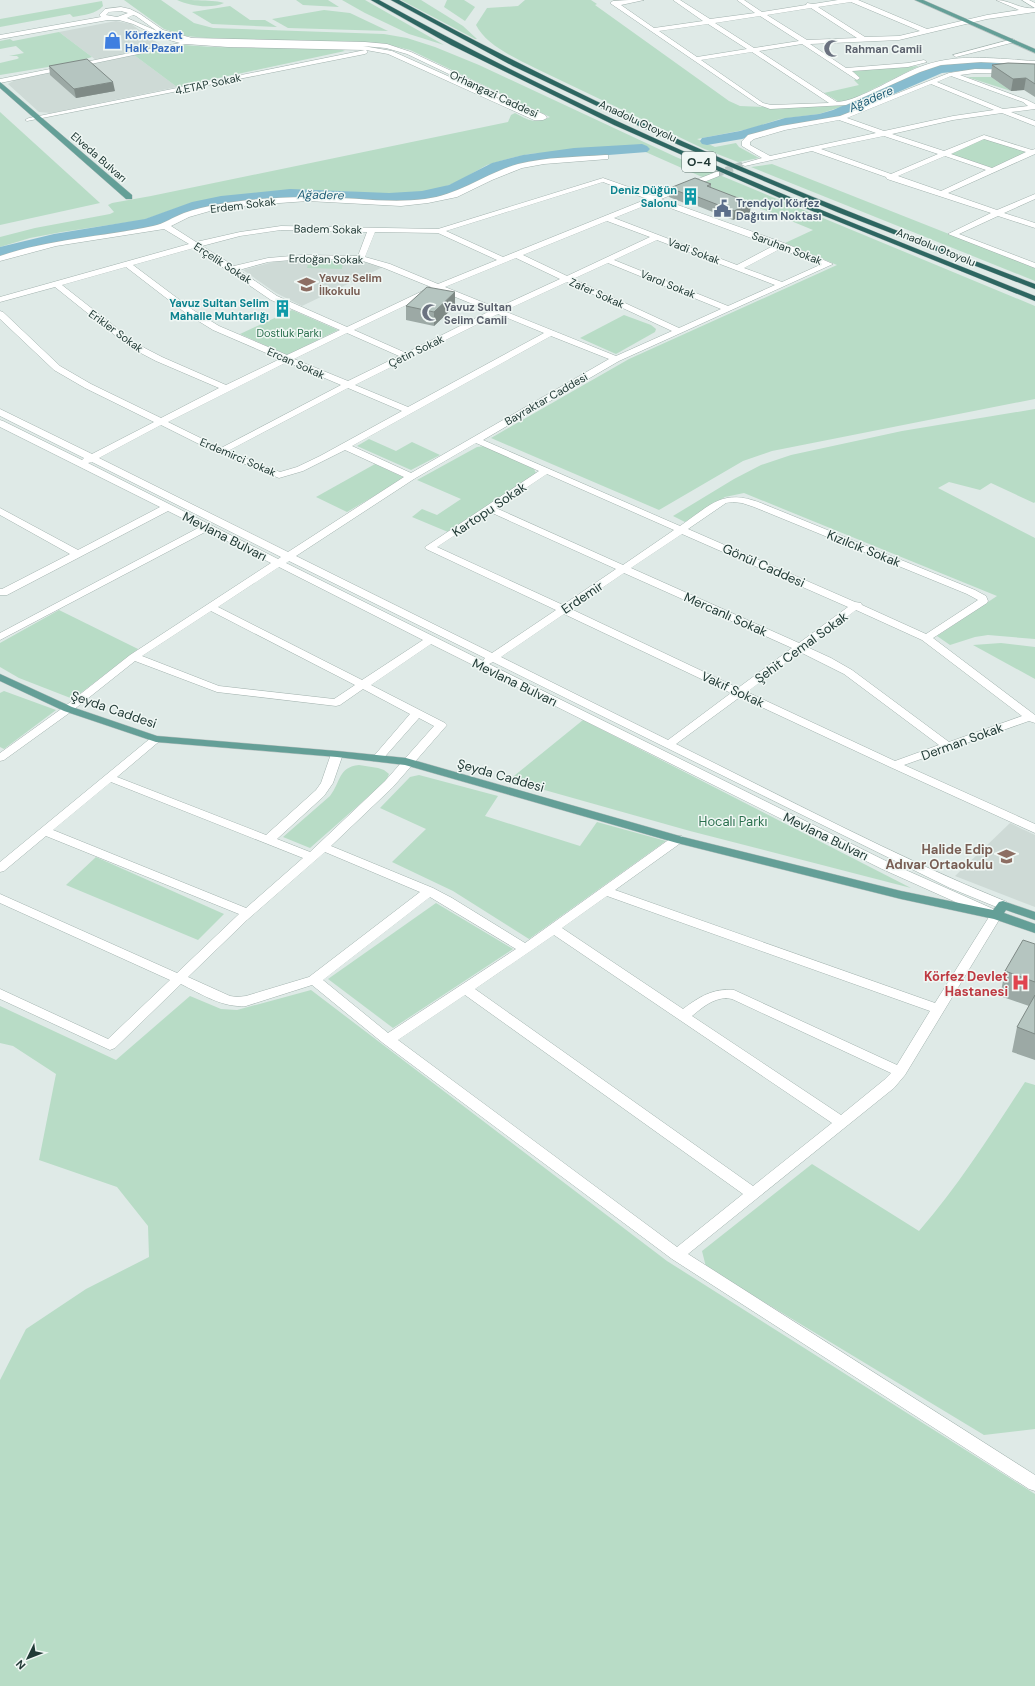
<svg xmlns="http://www.w3.org/2000/svg" width="1035" height="1686" font-family="'DM Sans',sans-serif">
  <rect width="100%" height="100%" fill="#dfeae7"/>
  <g fill="#cedad6">
    <polygon points="116,21 131,24 162,46 96,60 59,32"/>
    <polygon points="134,55 177,87 51,113 39,112 8,84 15,80"/>
    <polygon points="294,260 366,262 383,267 302,306 276,293 243,270 277,261"/>
    <polygon points="1010,823 1035,835 1035,907 955,876"/>
  </g>
  <g fill="#b8dcc6">
    <path d="M124,0H161L194,23L213,28L384,34L407,38L435,47L479,65L676,157L1035,306V399L772,451L743,461L659,510L491,438L629,359L837,265L785,243L813,230L701,184L709,180L632,146L529,154L511,158L487,165L457,182L441,188L424,192L397,195L339,191H281L211,199L191,203L143,220L62,232L30,238L0,247V237L35,228L110,214L114,212L108,205L112,203L151,196L508,122L511,115L515,113C530,121 534,124 550,117L410,50L380,43L227,40L186,36L164,29Z"/>
    <path d="M177,0C188,0 216,0 224,3C212,9 189,6 177,0Z"/>
    <polygon points="296,0 328,0 339,7 303,5"/>
    <polygon points="342,0 365,0 444,45 409,34 365,13"/>
    <polygon points="401,0 421,0 463,26 477,39 475,39"/>
    <polygon points="447,0 464,0 475,7 465,21 444,7"/>
    <path d="M525,0H591L597,4L595,5L729,101L740,106L765,107L837,106L850,104L819,114L780,119L749,129L697,139L715,147L736,143L739,147L759,158L738,162L702,148L535,68C515,58 486,45 476,25L487,8L518,6Z"/>
    <path d="M102,1L103,6C96,14 84,15 73,17L70,14L0,27V19Z"/>
    <polygon points="230,6 250,20 265,20 277,27 212,24 192,12"/>
    <polygon points="324,10 350,13 388,31 288,28 272,19"/>
    <polygon points="59,32 92,57 72,63 0,75 0,63 17,59 19,58 17,56 9,56 24,53 16,46 0,49 0,41 10,39 13,41"/>
    <polygon points="184,45 212,47 340,49 345,51 177,87 134,55"/>
    <polygon points="919,66 851,100 841,103 824,93 859,85 854,80 860,78 853,71"/>
    <polygon points="967,77 991,77 1011,91"/>
    <polygon points="0,112 100,203 0,225"/>
    <polygon points="984,137 1032,152 992,170 943,154"/>
    <polygon points="772,164 1035,268 1035,281 751,167"/>
    <polygon points="309,260 343,261 342,269 307,268"/>
    <polygon points="292,310 338,330 287,355 240,334"/>
    <polygon points="624,315 651,325 656,329 655,332 616,354 580,338"/>
    <polygon points="1035,409 1035,502 1034,503 991,483 980,490 949,482 938,488 1035,538 1035,639 988,635 975,637 950,645 937,636 997,596 744,493 725,497 685,522 673,516 734,479 761,465 791,455 902,431"/>
    <polygon points="369,439 396,451 412,442 440,455 411,470 357,446"/>
    <polygon points="484,446 533,467 536,473 448,532 412,517 422,509 437,515 461,499 417,480 477,447"/>
    <polygon points="375,464 405,478 347,512 316,497"/>
    <polygon points="59,610 138,649 73,699 19,678 0,667 0,643"/>
    <polygon points="1001,643 1035,647 1035,679 973,645"/>
    <polygon points="4,691 56,710 4,749 0,747 0,693"/>
    <polygon points="583,720 911,888 690,831 509,780"/>
    <path d="M359,765L378,768L384,770L389,774L386,781L310,848L283,837L330,796C341,782 338,767 359,765Z"/>
    <polygon points="419,775 498,796 485,816 580,846 597,822 666,841 529,939 453,891 392,862 426,829 380,808 410,777"/>
    <polygon points="96,857 224,914 198,940 66,885"/>
    <polygon points="436,903 513,949 393,1028 328,979"/>
    <polygon points="311,990 667,1261 1035,1494 1035,1686 0,1686 0,1380 26,1329 86,1289 149,1257 148,1226 117,1187 39,1160 56,1074 13,1046 0,1043 0,1006 116,1060 190,996 221,1009 237,1010"/>
    <path d="M1025,1082L1035,1085V1429L984,1435L706,1267L702,1251L812,1164L919,1231C959,1185 992,1133 1025,1082Z"/>
  </g>
  <g fill="none" stroke-linecap="round" stroke-linejoin="round">
    <g fill="#87bccf" fill-rule="evenodd">
      <polygon points="972,62 1035,64 1035,72 972,70 942,73 843,116 819,122 787,126 742,139 707,145 702,144 700,141 702,138 740,131 785,118 819,114 833,110 934,66"/>
      <polygon points="642,144 647,146 650,149 647,152 557,159 523,164 503,169 460,191 422,201 389,202 290,199 221,205 202,209 164,223 145,229 54,243 0,257 0,247 54,234 145,219 192,202 221,196 290,189 389,193 422,191 449,185 492,163 523,155 574,148"/>
    </g>
    <polyline stroke="#b9c7c4" stroke-width="7" stroke-dasharray="7 3.5" stroke-linecap="butt" points="716,174 745,164"/>
    <defs>
      <g id="minor">
        <path d="M629,0H644L621,5L654,28L703,21L673,0H680L710,19L755,13L737,0H744L762,12L806,5L807,3L813,4L838,0H858L927,29L987,15L1019,10L996,0C1010,0 1021,10 1035,8V12L987,19L899,40L810,44L846,68L908,63L924,60L927,62L908,67L852,71L860,78L857,80L802,44L759,51L837,102C860,101 900,73 925,65C960,53 999,59 1035,61V65L981,62L941,65L920,72L846,105L770,109L759,105L610,3L613,1ZM851,2L920,31L899,36L865,37L818,7ZM811,8L857,38L807,40L767,15ZM760,16L799,41L754,48L715,23ZM708,24L747,49L697,57L659,31ZM752,52L829,103L771,105L763,103L701,60Z"/>
        <polygon points="1022,0 1029,0 1035,3 1035,8"/>
        <path d="M121,7L130,9L140,14L163,30L192,38L365,42L387,44L411,52L545,115L547,118L543,120H534L388,54L366,50L368,52L365,54L27,121L25,120L29,118L365,50L228,47L186,44L0,83V79L180,43L162,38L133,24L119,20H108L0,39V35L101,17L99,15L105,9ZM121,11L128,13L117,17L106,15L109,12ZM133,15L136,16L157,31L127,18ZM363,46L386,48L407,54L539,117L392,51Z"/>
        <polygon points="1013,39 1016,41 1015,42 956,57 953,55"/>
        <path d="M975,69L1035,70V74L975,73L960,75L1027,100L1035,104V109L1011,112L1035,121V126L1002,113L953,120L892,134L944,151L984,135L1032,150L1035,149V154L948,193L997,210L1035,194V199L1004,213L1035,223V228L998,216L959,234L1035,263V268L948,234L991,213L887,179L886,177L812,151L745,166L741,164L762,158L742,146V141L748,135L781,126L840,116L949,73ZM951,76L1023,102L1028,106L1003,109L937,82ZM931,84L994,110L953,116L884,131L847,118ZM839,120L876,133L770,156L750,145V142L754,139L785,130ZM884,136L938,154L891,174L821,149ZM984,139L1026,152L992,168L951,154ZM945,156L986,170L941,191L898,176Z"/>
        <path d="M605,155H608V159L544,164L522,168L492,180L457,197L428,203L401,206L308,201L252,205L217,209L189,217L171,226L196,242L240,232L281,226L438,229L603,178L654,196L716,172H719V176L661,199L784,243L833,264L619,361L483,440L680,526C711,505 722,488 761,503L975,590L986,596L988,601L987,603L933,638L1035,715V723L1029,721L904,765L1035,824V833L890,767L740,697L676,744C786,798 894,856 1007,902L1009,905L1007,908L1003,909L999,908L950,888L493,662L489,664L890,863L1000,912L1002,915L905,1075L894,1088L688,1254L1035,1475V1491L1029,1489L672,1259L383,1043L312,985L246,1006C223,1008 201,994 181,984L115,1048L110,1050L0,999V989L108,1039L170,980L0,903V894L177,973L239,914L46,836L4,871L0,872V862L152,737H160L162,739L117,777L266,835L316,790L321,783L331,754L333,752H341L343,754L333,783L324,796L277,839L310,852L385,781L434,726L419,718L381,761H373L371,759L373,757L410,714L363,689L340,705L336,706L217,692L135,661L72,711L4,760L0,761V753L64,707L130,655L271,563L207,531L0,640V633L200,527L168,511L7,595H0V589H2L70,554L0,515V508L78,550L160,507L0,427V420L3,421L82,460L84,458L0,416V409L92,454L154,422L85,388L54,370L0,319V311L3,312L60,366L91,384L161,418L219,388L156,361L131,348L55,287L0,302V297L189,244L164,229L56,246L0,261V256C50,239 101,237 153,226C164,224 173,217 184,213C221,200 268,198 307,197C347,196 386,204 425,199C459,195 486,173 518,164C546,157 577,157 605,155ZM603,182L647,199L503,257L446,231ZM654,202L773,246L737,265L614,218ZM607,221L650,237L567,276L523,255ZM281,230L367,232L358,256L303,255L268,258L234,266L202,246L240,236ZM375,232L438,233L497,260L438,284L390,264L365,257ZM657,240L775,285L728,306L614,260ZM194,248L271,300L340,330L287,355L219,326L193,310L133,265ZM780,249L822,264L782,282L744,268ZM516,258L560,279L497,308L445,287ZM303,259L360,260L384,268L431,287L347,327L277,296L239,270L268,262ZM608,263L721,309L679,328L573,279ZM126,267L187,314L213,330L280,359L226,385L162,357L137,344L62,285ZM567,282L672,331L616,356L504,311ZM438,290L490,311L406,353L354,330ZM498,314L544,333L408,407L355,385ZM347,333L399,356L348,381L294,359ZM551,336L609,359L411,473L352,446ZM287,362L341,385L221,448L168,422ZM348,388L402,411L320,456L297,467L280,472L228,451ZM161,425L213,451L279,478L303,471L345,450L404,477L288,552L99,458ZM476,443L539,471L425,547L426,549L556,610L492,653L296,556L414,479ZM92,462L281,557L278,559L88,463ZM547,474L674,530L623,565L496,508ZM733,502L742,503L754,507L967,594L978,600L926,634L862,605L861,603L855,602L688,529L726,503ZM490,512L616,569L563,605L437,547ZM682,534L848,607L799,643L631,568ZM289,561L485,658L483,661L286,563ZM279,567L423,640L362,680L218,607ZM624,573L792,648L738,688L571,609ZM856,610L922,640L1022,716L949,742L852,670L831,658L807,647ZM211,611L355,685L334,699L219,686L142,656ZM564,614L731,693L668,740L501,657ZM431,644L882,869L989,917L935,1003L615,890L682,842L684,839L682,836H674L525,943L452,898L433,888L331,846L393,787L447,725L445,723L371,685ZM800,652L844,674L939,745L895,761L747,692ZM111,782L303,858L246,908L53,830ZM325,852L420,892L309,977L246,996L237,997L230,996L188,977L247,920ZM607,896L930,1011L897,1065L734,990C713,988 699,997 683,1009L562,928ZM430,897L516,949L388,1033L323,980ZM554,935L832,1123L753,1186L475,989ZM465,995L743,1194L677,1247L398,1040ZM726,998L732,999L891,1073L884,1080L841,1115L692,1016C703,1007 712,999 726,998Z"/>
      </g>
      <g id="major">
        <polygon points="915,0 923,0 1035,49 1035,53"/>
        <polygon points="0,82 132,195 132,199 126,199 0,88"/>
        <polygon points="0,674 72,707 157,736 337,751 406,758 683,837 901,891 993,910 999,902 1003,901 1035,912 1035,920 1006,910 1004,913 1035,924 1035,933 994,919 901,899 677,843 405,765 337,757 156,742 64,711 0,681"/>
      </g>
      <g id="highway">
        <path d="M371,0H379C457,43 536,83 617,121C754,185 895,240 1035,296V301L780,198L614,125L451,45Z"/>
        <path d="M391,0H399C492,51 587,98 684,142C799,193 917,239 1035,284V289L837,212L679,145L513,66Z"/>
      </g>
    </defs>
    <use href="#minor" stroke="#a2b2ae" stroke-width="1"/>
    <use href="#major" stroke="#bcc4c3" stroke-width="1"/>
    <use href="#highway" stroke="#bcc4c3" stroke-width="1"/>
    <use href="#minor" fill="#fff" fill-rule="evenodd"/>
    <use href="#major" fill="#649f97" fill-rule="evenodd"/>
    <use href="#highway" fill="#2d6661" fill-rule="evenodd"/>
  </g>
  <g fill="#9ca9a5">
    <polygon points="1035,64 1035,97 1024,90 1011,91 991,77 992,65"/>
    <polygon points="49,66 115,91 76,98 50,75"/>
    <polygon points="711,184 711,188 750,212 733,220 690,203 687,204 669,197 670,188"/>
    <polygon points="406,306 455,306 434,326 406,320"/>
    <polygon points="1035,944 1035,1060 1012,1052 1017,1027 1029,1006 1000,996 1005,971"/>
  </g>
  <g fill="#7f8a86">
    <polygon points="1026,78 1024,90 1011,91 1013,79"/>
    <polygon points="113,82 115,91 76,98 74,89"/>
    <polygon points="690,194 690,203 687,204 688,195"/>
    <polygon points="751,203 750,212 733,220 734,211"/>
    <polygon points="455,292 455,306 434,326 434,312"/>
  </g>
  <g fill="#b5c5c0" stroke="#7f8a86">
    <polygon points="87,59 113,82 74,89 49,66"/>
    <polygon points="1008,63 1035,64 1035,84 1026,78 1013,79 992,65"/>
    <polygon points="695,178 711,184 707,186 751,203 734,211 690,194 688,195 670,188"/>
    <polygon points="427,287 455,292 434,312 406,306"/>
    <polygon points="1023,940 1035,944 1035,982 1005,971"/>
    <polygon points="1035,995 1035,1034 1017,1027"/>
  </g>
  <defs>
    <symbol id="shop-bare" viewBox="-9 -9 18 18"><path d="M-5-2.5h2.3a2.7 3.5 0 0 1 5.4 0H5L5.5 6h-11ZM-1.5-2.5h3a1.5 2.3 0 0 0-3 0Z" fill="#3f7fe0" stroke="#f0f7f4" stroke-width="2.5" paint-order="stroke"/></symbol>
    <symbol id="mosque-bare" viewBox="-9 -9 18 18"><path d="M3.5-4.9A6 6 0 1 0 3.5 4.9A5 5 0 1 1 3.5-4.9Z" fill="#6b7280" stroke="#f0f7f4" stroke-width="2.5" paint-order="stroke"/></symbol>
    <symbol id="building-bare" viewBox="-9 -9 18 18"><path d="M-4-6H4V6H1V3H-1V6H-4ZM-2.5-4.3h1.7v1.8h-1.7ZM.8-4.3h1.7v1.8H.8ZM-2.5-1h1.7V.8h-1.7ZM.8-1h1.7V.8H.8Z" fill="#0f9aa8" stroke="#f0f7f4" stroke-width="2.5" paint-order="stroke"/></symbol>
    <symbol id="civic-bare" viewBox="-9 -9 18 18"><path d="M-.6-6.5H3V-4.5H.6V-3L4-1V1h2V6H-6V1h2V-1L-.6-3ZM-1.2 2.5V6h2.4V2.5Z" fill="#5c6f8a" stroke="#f0f7f4" stroke-width="2.5" paint-order="stroke"/></symbol>
    <symbol id="school-bare" viewBox="-9 -9 18 18"><path d="M0-5L7-2L0 1L-7-2ZM-4 1L0 2.5L4 1V4Q0 6-4 4Z" fill="#8d6e63" stroke="#f0f7f4" stroke-width="2.5" paint-order="stroke"/></symbol>
    <symbol id="hospital-bare" viewBox="-9 -9 18 18"><path d="M-5-5h3v3.5h4V-5h3V5h-3V1.5h-4V5h-3Z" fill="#e0444e" stroke="#f0f7f4" stroke-width="2.5" paint-order="stroke"/></symbol>
  </defs>
  <g fill-rule="evenodd">
    <use href="#shop-bare" x="100" y="28" width="25" height="25"/>
    <use href="#mosque-bare" x="820" y="36" width="25" height="25"/>
    <use href="#building-bare" x="678" y="184" width="25" height="25"/>
    <use href="#civic-bare" x="710" y="196" width="25" height="25"/>
    <use href="#school-bare" x="294" y="272" width="25" height="25"/>
    <use href="#building-bare" x="270" y="296" width="25" height="25"/>
    <use href="#mosque-bare" x="418" y="300" width="25" height="25"/>
    <use href="#school-bare" x="994" y="844" width="25" height="25"/>
    <use href="#hospital-bare" x="1008" y="970" width="25" height="25"/>
  </g>
  <g text-anchor="middle" stroke-width="3" stroke-linejoin="round" paint-order="stroke">
    <g font-size="11" font-weight="bold" fill="#366cbe" stroke="#f0f7f4" text-anchor="start">
      <text x="125" y="39">Körfezkent<tspan x="125" dy="13">Halk Pazarı</tspan></text>
    </g>
    <g font-size="11" font-weight="bold" fill="#5b616d" stroke="#f0f7f4" text-anchor="start">
      <text x="845" y="53">Rahman Camii</text>
      <text x="444" y="311">Yavuz Sultan<tspan x="444" dy="13">Selim Camii</tspan></text>
    </g>
    <g font-size="11" fill="#213a36" stroke="#f0f7f4">
      <text transform="translate(208 84) rotate(-12)" y="4">4.ETAP Sokak</text>
      <text transform="translate(494 94) rotate(25)" y="4">Orhangazi Caddesi</text>
      <text transform="translate(638 121) rotate(25)" y="4">Anadolu Otoyolu</text>
      <text transform="translate(99 157) rotate(41)" y="4">Elveda Bulvarı</text>
      <text transform="translate(243 205) rotate(-7)" y="4">Erdem Sokak</text>
      <text transform="translate(328 229) rotate(1)" y="4">Badem Sokak</text>
      <text transform="translate(936 247) rotate(22)" y="4">Anadolu Otoyolu</text>
      <text transform="translate(787 248) rotate(21)" y="4">Saruhan Sokak</text>
      <text transform="translate(694 251) rotate(21)" y="4">Vadi Sokak</text>
      <text transform="translate(326 259) rotate(1)" y="4">Erdoğan Sokak</text>
      <text transform="translate(223 263) rotate(33)" y="4">Erçelik Sokak</text>
      <text transform="translate(668 284) rotate(22)" y="4">Varol Sokak</text>
      <text transform="translate(597 293) rotate(24)" y="4">Zafer Sokak</text>
      <text transform="translate(116 331) rotate(36)" y="4">Erikler Sokak</text>
      <text transform="translate(416 351) rotate(-26)" y="4">Çetin Sokak</text>
      <text transform="translate(296 363) rotate(24)" y="4">Ercan Sokak</text>
      <text transform="translate(546 399) rotate(-30)" y="4">Bayraktar Caddesi</text>
      <text transform="translate(238 457) rotate(23)" y="4">Erdemirci Sokak</text>
    </g>
    <g font-size="11" font-weight="bold" fill="#0d838f" stroke="#f0f7f4" text-anchor="end">
      <text x="677" y="194">Deniz Düğün<tspan x="677" dy="13">Salonu</tspan></text>
      <text x="269" y="307">Yavuz Sultan Selim<tspan x="269" dy="13">Mahalle Muhtarlığı</tspan></text>
    </g>
    <g font-size="11" font-weight="bold" fill="#4e5e75" stroke="#f0f7f4" text-anchor="start">
      <text x="736" y="207">Trendyol Körfez<tspan x="736" dy="13">Dağıtım Noktası</tspan></text>
    </g>
    <g font-size="11" font-weight="bold" fill="#785e54" stroke="#f0f7f4" text-anchor="start">
      <text x="319" y="282">Yavuz Selim<tspan x="319" dy="13">İlkokulu</tspan></text>
    </g>
    <g font-size="11" fill="#2b704e" stroke="#f0f7f4">
      <text x="289" y="337">Dostluk Parkı</text>
    </g>
    <g font-size="12" font-style="italic" fill="#1c5b75" stroke="#f0f7f4">
      <text transform="translate(871 99) rotate(-24)" y="4">Ağadere</text>
      <text transform="translate(321 195) rotate(1)" y="4">Ağadere</text>
    </g>
    <rect fill="#f0f7f4" stroke="#5f736f" stroke-width="1" x="682" y="152" width="34" height="20" rx="3"/>
    <g font-size="12" font-weight="bold" fill="#213a36">
      <text x="699" y="166">O-4</text>
    </g>
    <g font-size="13" fill="#213a36" stroke="#f0f7f4">
      <text transform="translate(489 509) rotate(-34)" y="5">Kartopu Sokak</text>
      <text transform="translate(225 536) rotate(27)" y="5">Mevlana Bulvarı</text>
      <text transform="translate(864 548) rotate(22)" y="5">Kızılcık Sokak</text>
      <text transform="translate(764 565) rotate(24)" y="5">Gönül Caddesi</text>
      <text transform="translate(582 597) rotate(-34)" y="5">Erdemir</text>
      <text transform="translate(726 614) rotate(24)" y="5">Mercanlı Sokak</text>
      <text transform="translate(801 647) rotate(-36)" y="5">Şehit Cemal Sokak</text>
      <text transform="translate(515 682) rotate(26)" y="5">Mevlana Bulvarı</text>
      <text transform="translate(733 689) rotate(25)" y="5">Vakıf Sokak</text>
      <text transform="translate(114 709) rotate(19)" y="5">Şeyda Caddesi</text>
      <text transform="translate(962 741) rotate(-20)" y="5">Derman Sokak</text>
      <text transform="translate(501 775) rotate(16)" y="5">Şeyda Caddesi</text>
      <text transform="translate(826 836) rotate(26)" y="5">Mevlana Bulvarı</text>
    </g>
    <g font-size="13" fill="#2b704e" stroke="#f0f7f4">
      <text x="733" y="826">Hocalı Parkı</text>
    </g>
    <g font-size="13" font-weight="bold" fill="#785e54" stroke="#f0f7f4" text-anchor="end">
      <text x="993" y="854">Halide Edip<tspan x="993" dy="15">Adıvar Ortaokulu</tspan></text>
    </g>
    <g font-size="13" font-weight="bold" fill="#be3a42" stroke="#f0f7f4" text-anchor="end">
      <text x="1008" y="981">Körfez Devlet<tspan x="1008" dy="15">Hastanesi</tspan></text>
    </g>
  </g>
  <g transform="translate(28 1658) rotate(227)" stroke="#f0f7f4" stroke-width="3" paint-order="stroke">
  <path d="M0-3L7 15L0 10L-7 15Z" fill="#213a36"/>
  <text y="-6" font-size="11" font-weight="bold" text-anchor="middle" fill="#213a36">N</text>
  </g>
</svg>
